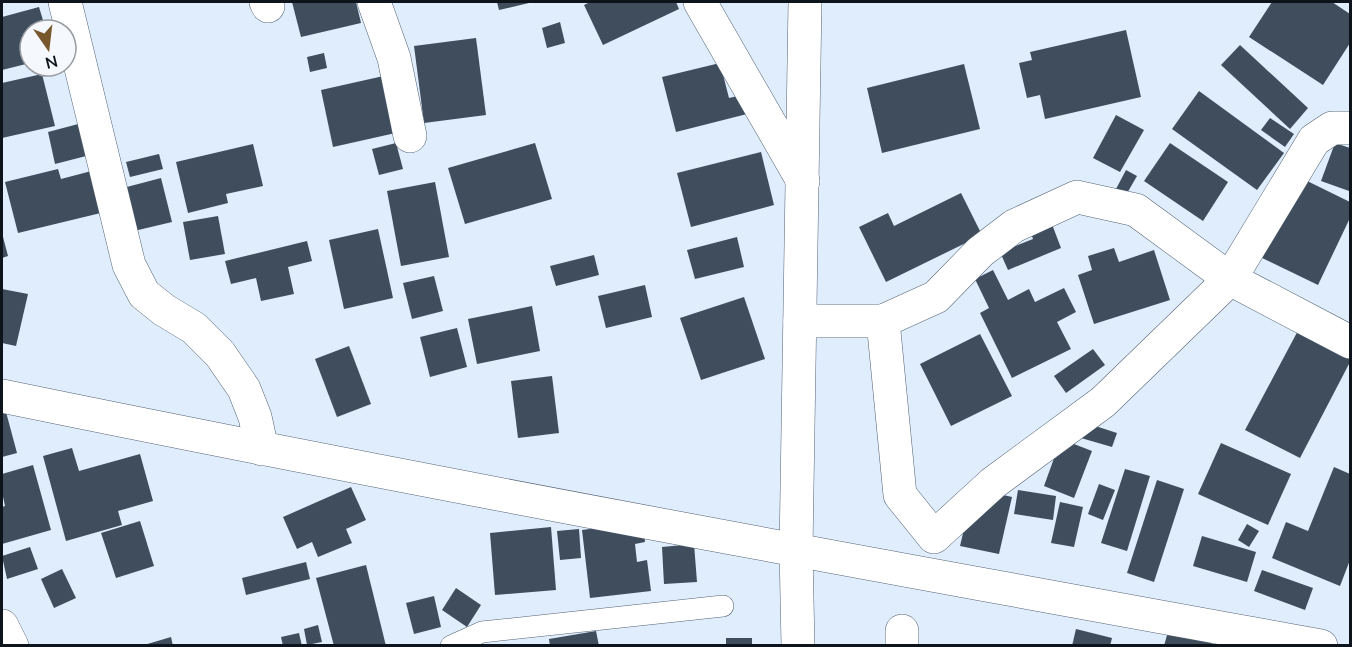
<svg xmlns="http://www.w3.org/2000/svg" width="1352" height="647" font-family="Mulish,sans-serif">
  <rect width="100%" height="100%" fill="#dfedfd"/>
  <g fill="#3f4d5d">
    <polygon points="292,2 356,2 361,23 301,37"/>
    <polygon points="497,2 533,2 499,10"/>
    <polygon points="590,2 676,2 679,9 603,45 584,5"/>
    <polygon points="1272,2 1332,2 1350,14 1350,43 1323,85 1249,37"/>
    <polygon points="39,7 46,30 30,30 30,63 2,70 2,17"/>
    <polygon points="560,22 565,43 547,48 542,28"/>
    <polygon points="1126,30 1141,97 1045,119 1040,95 1027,98 1019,63 1032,60 1030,52"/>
    <polygon points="476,38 486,115 424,123 414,46"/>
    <polygon points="1240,45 1308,108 1290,129 1221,65"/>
    <polygon points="324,53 327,68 310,72 307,57"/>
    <polygon points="720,63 729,98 742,95 747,114 676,132 662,77"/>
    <polygon points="964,64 980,129 882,153 867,88"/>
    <polygon points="42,74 55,126 2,138 2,83"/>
    <polygon points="388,75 400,132 333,147 321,90"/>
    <polygon points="1199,91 1284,153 1257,190 1172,129"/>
    <polygon points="1116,115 1144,130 1120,172 1093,158"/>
    <polygon points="1270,118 1294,134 1285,147 1261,130"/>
    <polygon points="82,123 90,155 55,164 48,132"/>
    <polygon points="396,143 403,169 379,175 372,149"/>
    <polygon points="535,143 552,199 465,224 448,168"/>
    <polygon points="1170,143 1228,182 1203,221 1144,181"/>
    <polygon points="1335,143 1350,148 1349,191 1321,181"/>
    <polygon points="253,144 263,186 226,194 228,203 188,213 176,162"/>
    <polygon points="761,152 774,205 691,227 677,173"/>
    <polygon points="159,154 163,169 130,177 126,162"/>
    <polygon points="58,169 61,179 99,169 109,211 18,233 5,182"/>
    <polygon points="1126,170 1137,176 1126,195 1116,189"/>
    <polygon points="1299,177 1350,202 1350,218 1318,285 1260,257"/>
    <polygon points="161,178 172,222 134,231 123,188"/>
    <polygon points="435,182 449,257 401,266 387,191"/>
    <polygon points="961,193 982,235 886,282 859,227 888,213 894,226"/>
    <polygon points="218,216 225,254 190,260 183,222"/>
    <polygon points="1050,219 1061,248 1008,270 1000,252 1033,239 1029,227"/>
    <polygon points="378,229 393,298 344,309 329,240"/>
    <polygon points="2,233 8,256 2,258"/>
    <polygon points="737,237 744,267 695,279 687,250"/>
    <polygon points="307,241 312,261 288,267 294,294 261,301 256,278 231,284 225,261"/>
    <polygon points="1114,248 1119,262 1154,250 1170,300 1094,324 1078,275 1092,270 1088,256"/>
    <polygon points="594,255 599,275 556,286 550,266"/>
    <polygon points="993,270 1008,300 1029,289 1035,302 1064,288 1076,312 1057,322 1071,349 1012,378 980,313 989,308 975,279"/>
    <polygon points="434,276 443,311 412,319 403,283"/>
    <polygon points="645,285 652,317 606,328 598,296"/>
    <polygon points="2,289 28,294 16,346 2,343"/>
    <polygon points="744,297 765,359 701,380 680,318"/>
    <polygon points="532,306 540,351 477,364 468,319"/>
    <polygon points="1301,325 1350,351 1350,362 1300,458 1245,430"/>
    <polygon points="457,328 467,367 430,377 420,337"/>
    <polygon points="980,334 1012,396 951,426 920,364"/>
    <polygon points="349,346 371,404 337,417 315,359"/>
    <polygon points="1093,349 1105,365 1066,393 1054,376"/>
    <polygon points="552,376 559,433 518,438 511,381"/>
    <polygon points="6,412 17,453 2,457 2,413"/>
    <polygon points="1086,423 1117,433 1112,447 1081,438"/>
    <polygon points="1061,439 1092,451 1074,498 1044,486"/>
    <polygon points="1221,443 1291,474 1268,525 1198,494"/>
    <polygon points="72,448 79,471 140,454 153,501 118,511 122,525 66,541 43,456"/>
    <polygon points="33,465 51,530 2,544 2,507 5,506 2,492 2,474"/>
    <polygon points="1334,467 1350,474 1350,560 1340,586 1272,558 1286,522 1308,531"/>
    <polygon points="1125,469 1150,476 1127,551 1101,543"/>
    <polygon points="1157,480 1184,489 1154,582 1127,573"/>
    <polygon points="1099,484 1115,490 1103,520 1088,514"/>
    <polygon points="351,487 366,520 346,529 352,543 318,557 312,542 297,549 283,517"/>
    <polygon points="1018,490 1056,496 1053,520 1014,514"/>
    <polygon points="986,491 1012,497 999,554 960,546 969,508"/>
    <polygon points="1060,502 1083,507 1074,547 1051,543"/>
    <polygon points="140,521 154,566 116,578 101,533"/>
    <polygon points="643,522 645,542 635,544 637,562 647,560 651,591 590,598 582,530"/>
    <polygon points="1247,524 1259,531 1249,547 1238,540"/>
    <polygon points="551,527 556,590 495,595 490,533"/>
    <polygon points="579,529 581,558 560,560 557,531"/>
    <polygon points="1202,536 1256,552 1247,582 1193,566"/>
    <polygon points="694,544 697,582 664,584 662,547"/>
    <polygon points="30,547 38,569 7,579 2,556"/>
    <polygon points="306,562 310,579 246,595 242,578"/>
    <polygon points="366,565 386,646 334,646 316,578"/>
    <polygon points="62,569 76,598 54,608 41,579"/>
    <polygon points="1262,570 1313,588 1305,610 1254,591"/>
    <polygon points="456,588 481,605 467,627 442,610"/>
    <polygon points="434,596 441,627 414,634 406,603"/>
    <polygon points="1170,624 1214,637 1211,646 1164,646"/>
    <polygon points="318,625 322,642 307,645 304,629"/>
    <polygon points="1076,629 1112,638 1110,646 1072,646"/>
    <polygon points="596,631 599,646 550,646 549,639"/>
    <polygon points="299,633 302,646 283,646 281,637"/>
    <polygon points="171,637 173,646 144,646 144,645"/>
    <rect x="726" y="638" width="26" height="8"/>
  </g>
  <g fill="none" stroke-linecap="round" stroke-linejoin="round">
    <defs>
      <polyline id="lane" points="451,646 482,632 723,606"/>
      <g id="street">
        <polyline points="65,2 129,265 144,294 164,310 194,328 220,354 244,389 255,417 262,449"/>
        <polyline points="266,2 268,6"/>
        <polyline points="374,2 394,58 410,136"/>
        <polyline points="700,2 803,181"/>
        <polyline points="800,321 883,321 900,495 934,537 993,483 1103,402 1230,279 1314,140 1332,128 1350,128"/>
        <polyline points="883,321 936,297 980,252 1014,226 1077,197 1136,210 1230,279 1350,342"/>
        <polyline points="2,626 12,646"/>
        <polyline points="902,646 902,631"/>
      </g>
      <g id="secondary">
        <path d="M2,396C440,486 880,566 1321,646"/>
        <polyline points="798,646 796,550 805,2"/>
      </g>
    </defs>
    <use href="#lane" stroke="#556475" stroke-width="22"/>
    <use href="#street" stroke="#556475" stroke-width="34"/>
    <use href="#secondary" stroke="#556475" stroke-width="34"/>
    <use href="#lane" stroke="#fff" stroke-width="21"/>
    <use href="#street" stroke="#fff" stroke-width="33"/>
    <use href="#secondary" stroke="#fff" stroke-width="33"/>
  </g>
  <rect width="1352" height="647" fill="none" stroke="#0e141b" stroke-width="6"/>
  <g transform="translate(48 48) rotate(166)"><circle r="28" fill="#f5f9fd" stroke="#999da3" stroke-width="1.5"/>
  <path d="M0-4.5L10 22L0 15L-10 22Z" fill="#78572d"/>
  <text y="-9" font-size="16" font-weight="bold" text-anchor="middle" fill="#0e141b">N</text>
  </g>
</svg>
